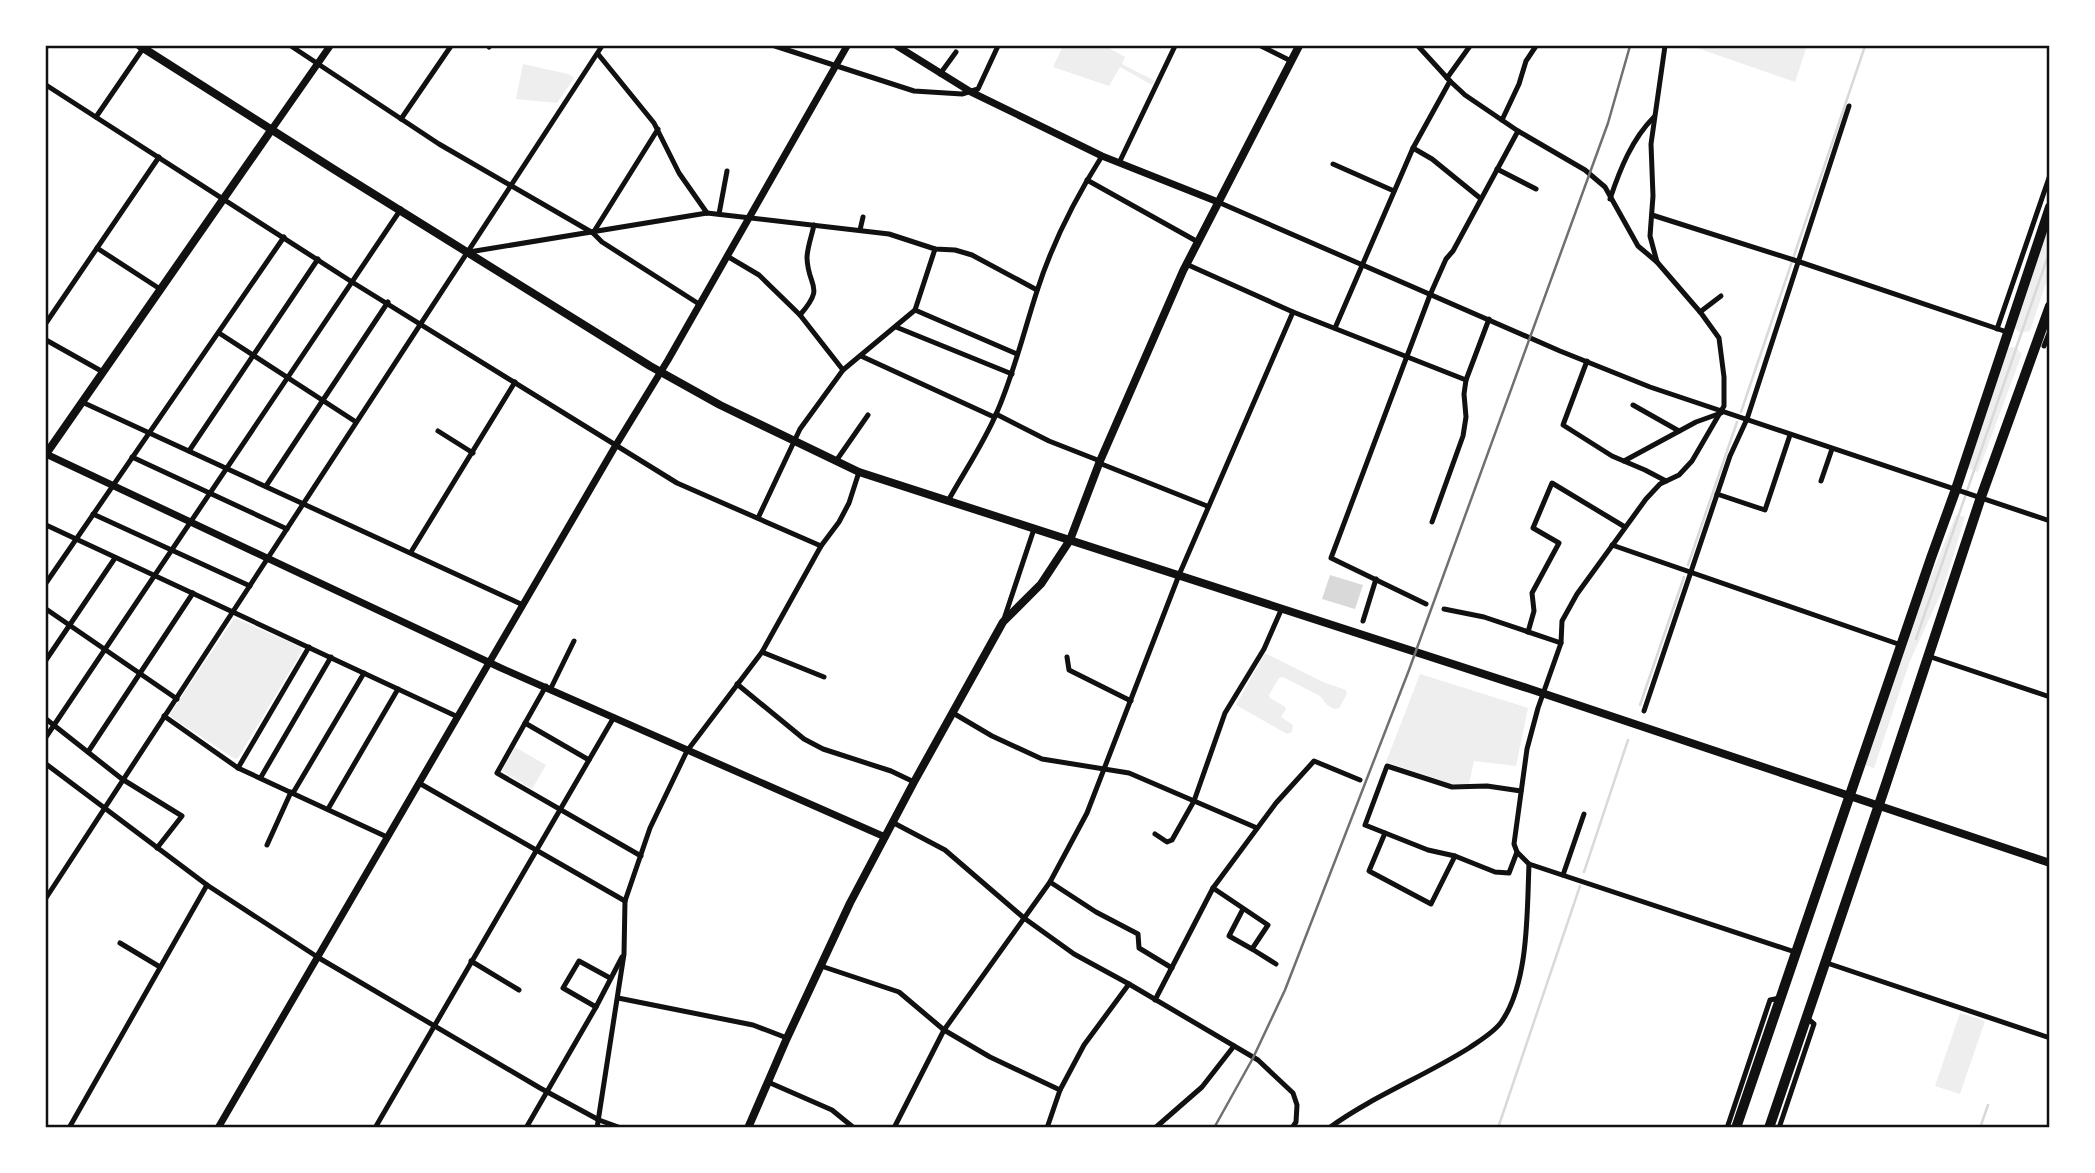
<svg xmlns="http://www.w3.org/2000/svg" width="2095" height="1173" font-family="Arial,sans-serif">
  <rect width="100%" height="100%" fill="#fff"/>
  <g fill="#eee">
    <polygon points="1063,46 1110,46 1109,48 1125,57 1122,64 1155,81 1152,85 1120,67 1109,86 1053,67"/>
    <polygon points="1698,46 1807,46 1795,82 1697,48"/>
    <polygon points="523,64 568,74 574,78 557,103 516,99"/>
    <polygon points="2049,220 2049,274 2030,331 2020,333 2013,326"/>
    <polygon points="2012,347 2016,348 2022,354 1978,472 1967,468 2006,348"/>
    <polygon points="1956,515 1965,517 1943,589 1910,661 1874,768 1865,765 1912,622"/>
    <polygon points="237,619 301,647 302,651 238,758 235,759 171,717 170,714 233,620"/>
    <polygon points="1265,653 1323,682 1346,690 1347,694 1339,708 1334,709 1327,705 1320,696 1283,677 1279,678 1269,695 1270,698 1284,706 1286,709 1281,717 1293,725 1292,732 1287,734 1236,705"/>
    <polygon points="1420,674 1528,708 1516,766 1474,761 1469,785 1452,784 1386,762"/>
    <polygon points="515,747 546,765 532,789 502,771"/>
    <polygon points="1960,1013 1985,1021 1960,1094 1935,1086"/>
  </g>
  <polygon fill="#d9d9d9" points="1330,575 1363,585 1355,609 1322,599"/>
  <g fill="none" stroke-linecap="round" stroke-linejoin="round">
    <g stroke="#d9d9d9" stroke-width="2.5">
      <polyline points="1741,412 1865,46"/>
      <polyline points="1688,565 1737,422"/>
      <polyline points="1916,639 2050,250"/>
      <polyline points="1640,705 1684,577"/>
      <polyline points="1584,872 1628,740"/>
      <polyline points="1498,1128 1580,886"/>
      <polyline points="1980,1128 1988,1105"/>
    </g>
    <g stroke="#111" stroke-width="5">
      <polyline points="291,46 439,144 593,233 602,242 699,304"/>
      <polyline points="775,46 914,91 962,94 978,89 998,46"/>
      <polyline points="1261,46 1291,61"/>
      <polyline points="1418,46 1450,81 1465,95 1518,131 1585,170 1605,187 1638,246 1657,262"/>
      <polyline points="489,47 490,46"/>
      <polyline points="598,54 654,123 679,173 707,213"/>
      <polyline points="940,74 956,52"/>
      <polyline points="1447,78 1470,46"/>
      <polyline points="46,85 352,282 677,483 821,546"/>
      <polyline points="96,117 144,47"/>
      <polyline points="401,119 451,46"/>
      <polyline points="1502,120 1519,84 1526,61 1536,46"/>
      <polyline points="1413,148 1432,159 1480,198"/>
      <polyline points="1119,163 1175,46"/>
      <polyline points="1333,164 1394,191"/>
      <polyline points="1497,169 1536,189"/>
      <polyline points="1087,180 1198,242"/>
      <path d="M1610,199C1620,169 1632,139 1654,117"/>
      <polyline points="1218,202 1560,351 1650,387 2050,521"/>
      <polyline points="719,214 727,171"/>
      <polyline points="1652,215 1797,261 2007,332"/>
      <polyline points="860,230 863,217"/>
      <polyline points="593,233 658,129"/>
      <polyline points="97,248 160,289"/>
      <polyline points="469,252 707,213 889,234 935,249 955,250 972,255 1037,290"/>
      <polyline points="727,256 759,275 800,315 843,370"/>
      <polyline points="1186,264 1293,312 1466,380"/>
      <polyline points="915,310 1017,354"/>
      <polyline points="1700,312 1721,296"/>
      <path d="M800,315C826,285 808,288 807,258C807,248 812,235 814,225"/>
      <polyline points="46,323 159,157"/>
      <polyline points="896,327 1012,374"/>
      <polyline points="1335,328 1413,148 1450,81"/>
      <polyline points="1997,329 2050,175"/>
      <polyline points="219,333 356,422"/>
      <polyline points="46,340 103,372"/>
      <polyline points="2044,346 2050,331"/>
      <polyline points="861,356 994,417"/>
      <polyline points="1587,361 1563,425 1612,456 1645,470 1666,481"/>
      <polyline points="82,402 523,605"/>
      <polyline points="1633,405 1679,431"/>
      <polyline points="996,414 1049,441 1100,461"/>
      <polyline points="438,431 473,453"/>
      <polyline points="189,451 318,259"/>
      <polyline points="132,457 287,529"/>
      <polyline points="836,461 868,415"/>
      <polyline points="1624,461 1696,422 1721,413"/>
      <polyline points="1099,463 1207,506"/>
      <polyline points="1821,481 1832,449"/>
      <polyline points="266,486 388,302"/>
      <polyline points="1717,494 1765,510 1790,435"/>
      <path d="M948,501C964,472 984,443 997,412C1014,373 1024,331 1037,291C1052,244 1076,197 1102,156"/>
      <polyline points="93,514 250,586"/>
      <polyline points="758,518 800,429 843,370 915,310 935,249"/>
      <polyline points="1432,522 1463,436 1466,417 1464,394 1466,380 1489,319"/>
      <polyline points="46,525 458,717"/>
      <polyline points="1612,545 1901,645"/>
      <polyline points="411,552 515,382"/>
      <polyline points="46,583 284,237"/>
      <polyline points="1426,604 1331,558 1430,295 1446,259 1453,251 1518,131"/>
      <polyline points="46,609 177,699"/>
      <polyline points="1444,609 1484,617 1561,643"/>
      <polyline points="1004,619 1034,529"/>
      <polyline points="1363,621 1376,579"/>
      <polyline points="1528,632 1534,611 1532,593 1559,543 1533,528 1552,483 1625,527"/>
      <polyline points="762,652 824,677"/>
      <polyline points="1928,656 2050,697"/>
      <polyline points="1067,657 1069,670 1131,701"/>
      <polyline points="46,660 115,558"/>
      <polyline points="737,684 804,739 823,749 891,771 914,782"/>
      <polyline points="546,686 497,773 641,856"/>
      <polyline points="551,688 574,641"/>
      <polyline points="1644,711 1730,456 1747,419 1849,106"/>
      <polyline points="953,713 992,736 1042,759 1129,773 1257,828"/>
      <polyline points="164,716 238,768 387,837"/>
      <polyline points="46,719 122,779 182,816 157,848"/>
      <polyline points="525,723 589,760"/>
      <polyline points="46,737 401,209"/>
      <polyline points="88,752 193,593"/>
      <polyline points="46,764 207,885 319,958 540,1088 599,1120 621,1128"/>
      <polyline points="238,768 309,647"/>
      <polyline points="261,777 331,657"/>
      <polyline points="419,783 625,901"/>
      <polyline points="293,793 364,673"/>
      <polyline points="328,809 398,689"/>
      <polyline points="892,822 945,850 1024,918 1074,954 1129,984 1258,1060 1293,1093 1297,1105 1296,1122 1292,1128"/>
      <polyline points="1385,833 1369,871 1431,904 1455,856"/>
      <polyline points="1155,834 1167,842 1172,840 1194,801 1225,713 1264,649 1282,608"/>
      <polyline points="267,845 291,792"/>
      <polyline points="1517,852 1509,873 1495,872 1455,856 1428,850 1365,825 1387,766 1452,787 1487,786 1521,791"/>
      <polyline points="1529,864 1795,952"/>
      <polyline points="1563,875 1584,814"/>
      <polyline points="1050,882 1096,912 1138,934 1139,948 1172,968"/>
      <polyline points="1213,888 1268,925 1252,949 1276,964"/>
      <polyline points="46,898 602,46"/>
      <polyline points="1243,909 1229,936 1252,949"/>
      <polyline points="120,943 160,967"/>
      <polyline points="471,961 519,990"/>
      <polyline points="1824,962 2050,1038"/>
      <polyline points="821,966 899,992 944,1030 990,1057 1060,1090"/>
      <polyline points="618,998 753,1025 787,1038"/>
      <polyline points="1155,1000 1213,888 1276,803 1314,761 1360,780"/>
      <polyline points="596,1007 563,988 579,961 610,978"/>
      <polyline points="768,1082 832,1110 854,1128"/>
      <polyline points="69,1128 207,885"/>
      <polyline points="375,1128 614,717"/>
      <polyline points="526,1128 596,1007 622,957"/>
      <polyline points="597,1128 624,954 625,901 650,828 687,751 762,652 821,546 839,522 849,503 859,472"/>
      <polyline points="894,1128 944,1030 1050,882 1087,813 1179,575 1293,312"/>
      <polyline points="1047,1128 1060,1090 1084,1045 1129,984"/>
      <polyline points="1155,1128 1202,1087 1234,1046"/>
      <path d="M1329,1128C1373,1096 1423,1077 1469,1048C1479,1041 1495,1032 1502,1021C1529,981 1527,911 1529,864L1517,852L1514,844L1527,749L1538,708L1561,643L1562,621L1577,594L1646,499L1660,484L1679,475L1692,461L1724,406V377L1719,338L1701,313L1657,262L1650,236L1653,196L1651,144L1665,46"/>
      <polyline points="1727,1128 1770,1000 1780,998"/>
      <polyline points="1779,1128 1814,1024 1806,1017"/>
    </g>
    <g stroke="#111" stroke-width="7">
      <polyline points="897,46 971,92 1102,156 1218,202"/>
      <polyline points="272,129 330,46"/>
      <polyline points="46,454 501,668 885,837"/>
      <polyline points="218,1128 616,445 668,360 847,46"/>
    </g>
    <g stroke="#111" stroke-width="8">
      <polyline points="140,46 335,170 650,366 720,405 859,472 1530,689 2050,863"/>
      <polyline points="46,454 272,129"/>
      <polyline points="748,1128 787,1038 850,903 914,782 1003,622 1041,584 1070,540 1100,461 1183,271 1299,46"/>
    </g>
    <g stroke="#111" stroke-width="10">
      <polyline points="1736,1128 1931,558 1956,489 2050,207"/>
      <polyline points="1769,1128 1886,784 1981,497 2050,306"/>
    </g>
    <polyline stroke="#707070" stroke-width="2.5" points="1214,1128 1253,1058 1285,990 1409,670 1608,123 1630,46"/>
  </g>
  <rect width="2095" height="1173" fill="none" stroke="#ffffff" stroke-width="94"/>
  <rect x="47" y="47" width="2001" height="1079" fill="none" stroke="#111" stroke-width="2.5"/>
</svg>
